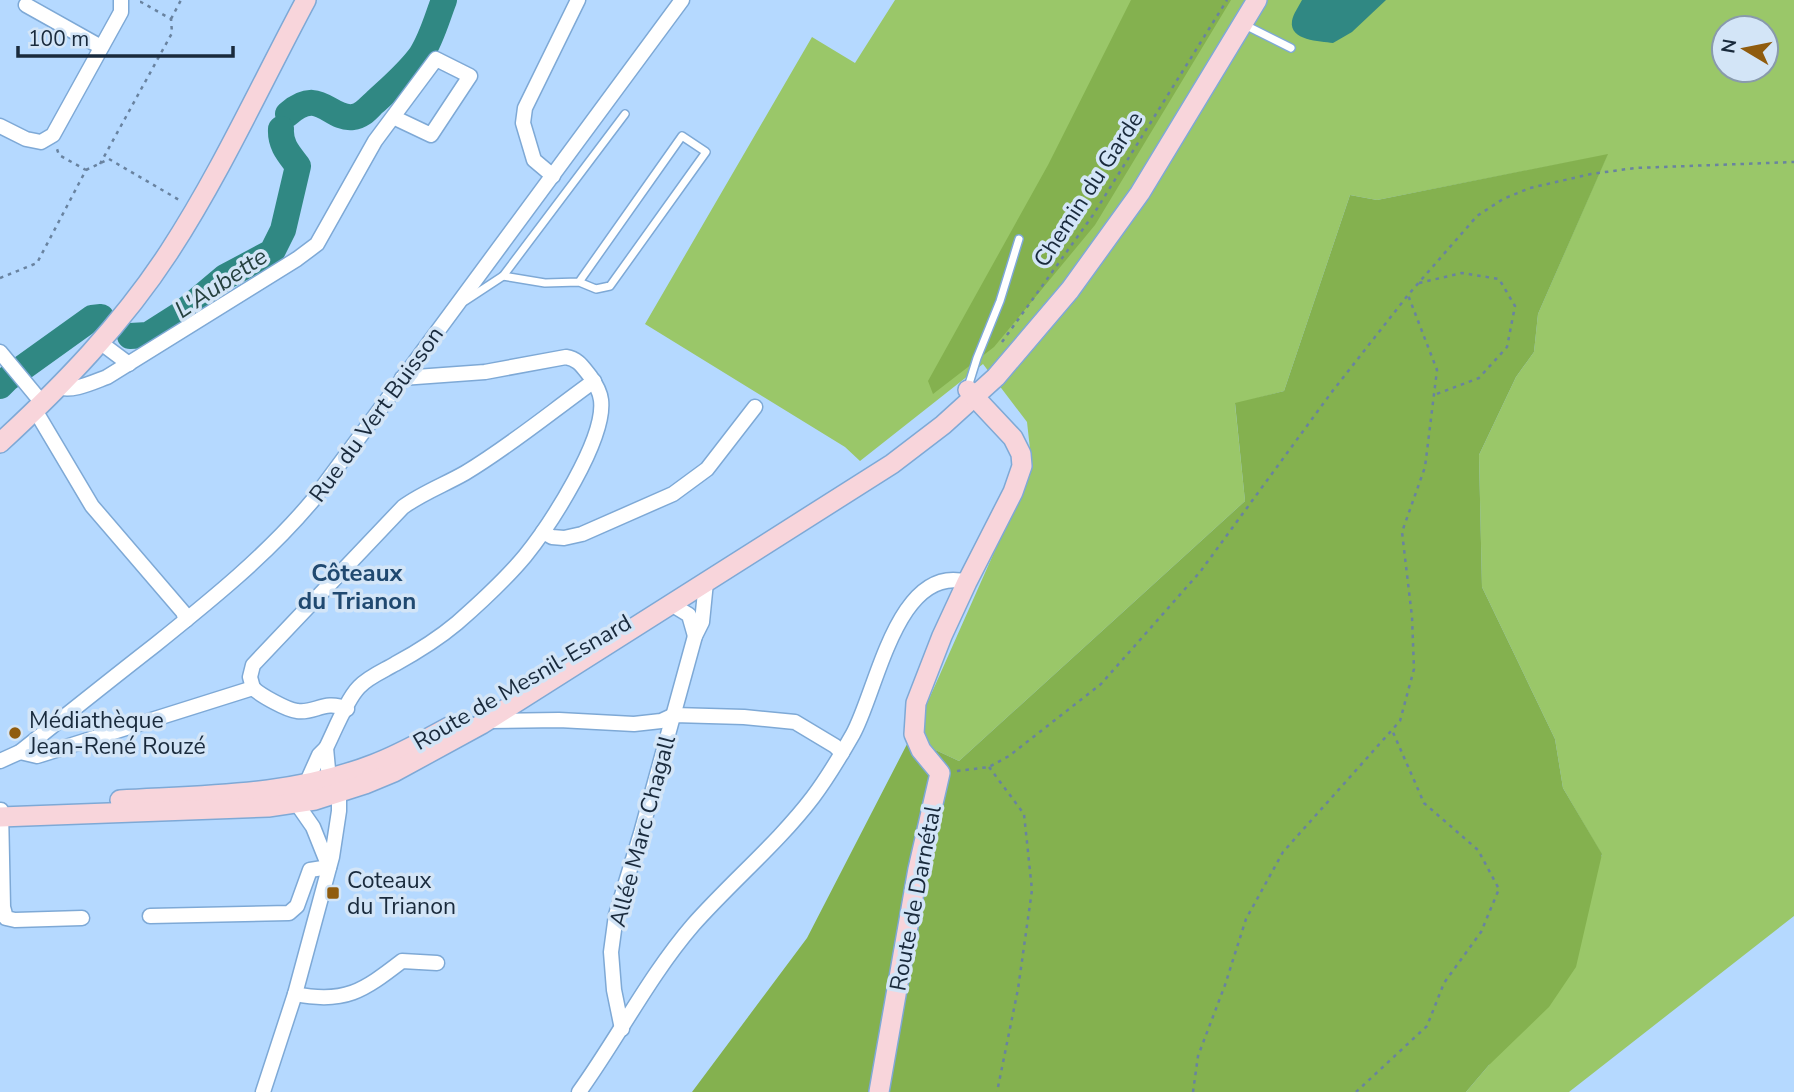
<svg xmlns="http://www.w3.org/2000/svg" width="1794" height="1092" font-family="'Nunito Sans',sans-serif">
  <rect width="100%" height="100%" fill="#b5d9ff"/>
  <path fill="#9ac769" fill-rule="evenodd" d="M895,0H1794V916L1569,1092H1466L1489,1065L1602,855L1563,788L1555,739L1482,587L1479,455L1516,377L1534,352L1538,314L1607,155L1377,200L1350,195L1284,391L1235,404L1245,501L959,761L929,747L921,717L1032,467L1027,422L983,364L860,461L845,447L645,324L812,37L855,63ZM1724,28H1766V70H1724Z"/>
  <g fill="#84b14f">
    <polygon points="1131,0 1231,0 1095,225 994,347 933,394 928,381 1048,165"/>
    <polygon points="1608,154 1538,314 1534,352 1516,377 1479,455 1482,587 1555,739 1563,788 1602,854 1576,967 1549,1007 1489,1065 1466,1092 692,1092 807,938 921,717 929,747 959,761 1245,501 1235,403 1284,391 1350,195 1377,200"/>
  </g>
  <path fill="#308883" d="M1302,0H1386L1352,32L1333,43C1320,41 1289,41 1292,21C1293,14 1299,6 1302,0Z"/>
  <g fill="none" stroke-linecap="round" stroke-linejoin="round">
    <g stroke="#308883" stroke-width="26">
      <path d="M288,114C320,86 329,120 353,117C363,116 368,108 375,102C391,87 408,73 421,55C432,38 437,18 444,0"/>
      <path d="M130,336L148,335L181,314L225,277L272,252L283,230L298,166C289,154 280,145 281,129"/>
      <polyline points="0,386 7,379 92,318 101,317"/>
    </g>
    <defs>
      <g id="lane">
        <polyline points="1245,25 1291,48"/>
        <polyline points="503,276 625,114"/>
        <polyline points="465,301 503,276 545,283 579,282 596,289 610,286 706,152 682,136 579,282"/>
        <polyline points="968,387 977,358 1000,301 1019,239"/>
      </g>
      <g id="street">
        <polyline points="26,5 101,47"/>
        <polyline points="0,126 26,139 41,142 53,135 121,12 121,0"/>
        <polyline points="553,176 534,160 523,123 525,108 578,0"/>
        <polyline points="101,343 129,364"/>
        <polyline points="0,352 43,404"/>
        <path d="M57,387C73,392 91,383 107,377L297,259L317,244L375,141L436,59L470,76L431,135L393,117"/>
        <polyline points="35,410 92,506 183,612 186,620"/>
        <polyline points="543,532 552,537 564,538 582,534 673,494 707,469 755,407"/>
        <polyline points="671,604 689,615 695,636"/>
        <path d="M253,688L250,677L253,665L403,507C422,493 444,485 465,473C510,446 551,412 594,381"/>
        <polyline points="488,721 559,720 634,724 661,721 674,715 744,717 795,722 835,746 842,753"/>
        <path d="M20,752L37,756L253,688C260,695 287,710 297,711C315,714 324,699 347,709"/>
        <path d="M0,761L20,752C65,716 110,680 155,645C211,600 267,555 313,500L682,0"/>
        <polyline points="1,810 3,907 6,918 15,920 82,918"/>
        <path d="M329,867L313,827L297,804L319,755L326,748C334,732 347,699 359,687C368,677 383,671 395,664C417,652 438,639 457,623C481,602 505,580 525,556C550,525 606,439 601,400C600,391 595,383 590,376C582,366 578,359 566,357L485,372L402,378"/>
        <polyline points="150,916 289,913 297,906 310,870 329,867"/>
        <path d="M295,994C345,1004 363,991 402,961L437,963"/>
        <polyline points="622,1029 614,990 611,952 616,915 641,833 695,636 702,622 706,582"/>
        <polyline points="263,1092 295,994 332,857 339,811 339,800 328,769 326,748"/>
        <path d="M579,1092C618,1038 649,976 693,925C732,881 778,843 813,797C828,777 841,755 853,734C877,691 897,563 967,582"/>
      </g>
      <g id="secondary">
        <path d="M0,443C63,385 122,324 169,252C221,172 261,84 306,0"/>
        <path d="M120,800C206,795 292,796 374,764C401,754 426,739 451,726"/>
        <polyline points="0,817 268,807 315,800 365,784 394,772 482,724 892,464 943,425 996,377 1070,290 1140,193 1257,0"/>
        <polyline points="879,1092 918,869 940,773 921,750 914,734 916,703 942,636 967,582 1013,492 1022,466 1021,454 1013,438 968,390"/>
      </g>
    </defs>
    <use href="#lane" stroke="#7ea9d6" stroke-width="10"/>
    <use href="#street" stroke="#7ea9d6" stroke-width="17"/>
    <use href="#secondary" stroke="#7ea9d6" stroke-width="22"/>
    <g stroke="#6983a0" stroke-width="2.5" stroke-dasharray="3.5 5" stroke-linecap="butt">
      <polyline points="171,19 181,0"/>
      <polyline points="100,164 172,33 171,19 141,2 136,2"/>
      <polyline points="86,170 109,159 181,201"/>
      <polyline points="0,278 37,263 86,170 59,155 57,149"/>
      <polyline points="1419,283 1462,273 1499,279 1515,306 1507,347 1479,378 1434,395"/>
      <polyline points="1002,342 1093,215 1227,0"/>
      <polyline points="989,767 1024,814 1032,890 1018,989 997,1092"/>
      <polyline points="957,771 989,767 1009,756 1101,684 1200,572 1331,393 1408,295 1477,216 1503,199 1530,188 1591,174 1635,168 1794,162"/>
      <polyline points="1193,1092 1198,1056 1225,985 1246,919 1283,852 1400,721 1414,669 1412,617 1402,532 1425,467 1437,370 1408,295"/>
      <polyline points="1356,1092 1427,1026 1444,983 1481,932 1499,889 1478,850 1424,803 1392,730"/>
    </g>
    <use href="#lane" stroke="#fff" stroke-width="7"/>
    <use href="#street" stroke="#fff" stroke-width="14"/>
    <use href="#secondary" stroke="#f8d5db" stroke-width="19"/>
  </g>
  <g fill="#905c0e" stroke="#d3e5f7" stroke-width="2.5">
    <circle cx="15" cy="733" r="7"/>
    <rect x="326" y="886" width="14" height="14" rx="3.5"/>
  </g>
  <g text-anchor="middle" stroke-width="7" stroke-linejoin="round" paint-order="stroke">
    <g font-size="23" fill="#192a3c" stroke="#d3e5f7">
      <text transform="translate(1088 189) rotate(-57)" y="8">Chemin du Garde</text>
      <text transform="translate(376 414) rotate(-54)" y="8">Rue du Vert Buisson</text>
      <text transform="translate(522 682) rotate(-30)" y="8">Route de Mesnil-Esnard</text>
      <text transform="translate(642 831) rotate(-75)" y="8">Allée Marc Chagall</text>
      <text transform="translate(915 898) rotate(-79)" y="8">Route de Darnétal</text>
    </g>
    <g font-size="23" fill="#192a3c" stroke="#d3e5f7" text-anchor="start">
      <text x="29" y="728">Médiathèque<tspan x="29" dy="26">Jean-René Rouzé</tspan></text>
      <text x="347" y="888">Coteaux<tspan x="347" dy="26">du Trianon</tspan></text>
    </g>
    <g font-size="24" font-style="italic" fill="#26413f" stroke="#d3e5f7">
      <text transform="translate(221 283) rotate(-34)" y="8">L'Aubette</text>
    </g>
    <g font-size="24" font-weight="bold" fill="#204970" stroke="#d3e5f7">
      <text x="357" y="581">Côteaux<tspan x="357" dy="28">du Trianon</tspan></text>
    </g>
  </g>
  <g transform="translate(1745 49) rotate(280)"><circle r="33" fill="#d3e5f7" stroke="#899aac" stroke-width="2"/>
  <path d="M0-5L12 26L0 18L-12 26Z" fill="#905c0e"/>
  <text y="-10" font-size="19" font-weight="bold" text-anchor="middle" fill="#192a3c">N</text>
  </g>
  <path d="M18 46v10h215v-10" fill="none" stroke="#192a3c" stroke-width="3.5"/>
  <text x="28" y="46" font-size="21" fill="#192a3c" stroke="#d3e5f7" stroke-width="5" paint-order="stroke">100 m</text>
</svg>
